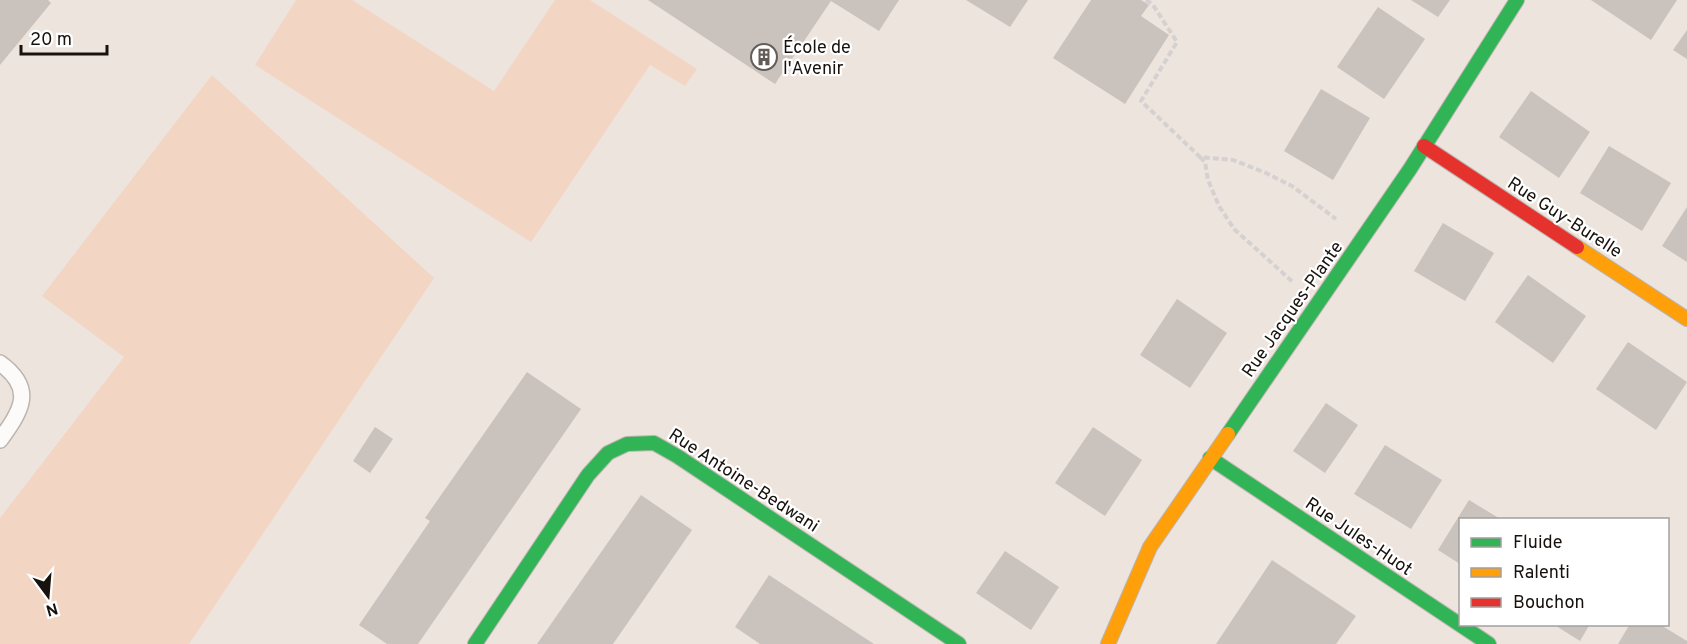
<svg xmlns="http://www.w3.org/2000/svg" width="1687" height="644" font-family="Overpass,sans-serif">
  <rect width="100%" height="100%" fill="#eee4de"/>
  <g fill="#f2d5c2">
    <polygon points="296,0 352,0 494,91 555,0 590,0 697,69 685,86 650,65 531,242 255,65"/>
    <polygon points="212,75 434,278 189,644 0,644 0,518 124,357 42,296"/>
  </g>
  <g fill="#cac2bd">
    <polygon points="0,0 48,0 51,3 0,65"/>
    <polygon points="648,0 899,0 879,31 831,1 775,84"/>
    <polygon points="966,0 1028,0 1010,27"/>
    <polygon points="1091,0 1141,0 1149,5 1141,16 1169,35 1125,104 1053,58"/>
    <polygon points="1411,0 1450,0 1438,17"/>
    <polygon points="1591,0 1677,0 1651,40"/>
    <polygon points="1378,7 1425,39 1384,99 1337,67"/>
    <polygon points="1687,30 1687,59 1673,50"/>
    <polygon points="1321,89 1370,118 1333,180 1284,151"/>
    <polygon points="1531,91 1590,132 1559,178 1499,137"/>
    <polygon points="1609,146 1671,183 1642,231 1580,193"/>
    <polygon points="1687,207 1687,262 1662,246"/>
    <polygon points="1443,223 1494,253 1465,301 1414,271"/>
    <polygon points="1528,275 1586,316 1553,363 1495,322"/>
    <polygon points="1177,299 1227,333 1190,388 1140,355"/>
    <polygon points="1628,342 1687,382 1656,430 1596,389"/>
    <polygon points="527,372 581,409 418,644 387,644 359,625 430,521 425,518"/>
    <polygon points="1326,403 1358,425 1325,473 1293,451"/>
    <polygon points="375,427 393,439 370,473 353,461"/>
    <polygon points="1093,427 1142,460 1105,516 1055,483"/>
    <polygon points="1385,445 1442,480 1411,529 1354,494"/>
    <polygon points="641,495 692,530 613,644 537,644"/>
    <polygon points="1469,500 1502,520 1460,520 1460,564 1438,550"/>
    <polygon points="1005,551 1059,587 1031,630 976,593"/>
    <polygon points="1272,560 1356,616 1336,644 1216,644"/>
    <polygon points="769,575 874,644 760,644 735,627"/>
    <polygon points="1553,624 1590,624 1580,641"/>
    <polygon points="1630,624 1659,624 1687,641 1687,644 1618,644"/>
  </g>
  <g fill="none" stroke-linecap="round" stroke-linejoin="round">
    <defs>
      <path id="lane" d="M0,363C36,389 21,411 0,440"/>
      <g id="fast">
        <polyline points="1228,434 1410,169 1517,0"/>
        <polyline points="1210,458 1489,644"/>
        <polyline points="475,644 588,475 608,453 627,444 654,443 677,456 959,644"/>
      </g>
      <g id="slow">
        <polyline points="1577,247 1687,319"/>
        <polyline points="1108,644 1150,547 1228,434"/>
      </g>
      <polyline id="jam" points="1424,146 1577,247"/>
    </defs>
    <use href="#lane" stroke="#bbb4af" stroke-width="18"/>
    <use href="#fast" stroke="#bbb4af" stroke-width="16"/>
    <use href="#slow" stroke="#bbb4af" stroke-width="16"/>
    <use href="#jam" stroke="#bbb4af" stroke-width="16"/>
    <g stroke="#d4d1d0" stroke-width="4" stroke-dasharray="6 3" stroke-linecap="butt">
      <polyline points="1146,0 1153,5 1177,42 1141,101 1200,157 1233,160 1266,173 1292,186 1336,219"/>
      <polyline points="1200,157 1205,162 1208,180 1219,206 1234,229 1294,283"/>
    </g>
    <use href="#lane" stroke="#fcfbfa" stroke-width="15"/>
    <use href="#fast" stroke="#30b455" stroke-width="14"/>
    <use href="#slow" stroke="#ff9f0a" stroke-width="14"/>
    <use href="#jam" stroke="#e5322d" stroke-width="14"/>
  </g>
  <defs>
    <symbol id="building-ring" viewBox="-11 -11 22 22"><circle r="9.5" fill="#fff" stroke="#635c57" stroke-width="1.5"/><path d="M-4-6H4V6H1V3H-1V6H-4ZM-2.5-4.3h1.7v1.8h-1.7ZM.8-4.3h1.7v1.8H.8ZM-2.5-1h1.7V.8h-1.7ZM.8-1h1.7V.8H.8Z" fill="#635c57"/></symbol>
  </defs>
  <g fill-rule="evenodd">
    <use href="#building-ring" x="749" y="42" width="30" height="30"/>
  </g>
  <g text-anchor="middle" stroke-width="4.5" stroke-linejoin="round" paint-order="stroke">
    <g font-size="18" fill="#18120e" stroke="#fff" text-anchor="start">
      <text x="783" y="53">École de<tspan x="783" dy="21">l'Avenir</tspan></text>
    </g>
    <g font-size="18" fill="#18120e" stroke="#fff">
      <text transform="translate(1565 217) rotate(33)" y="6">Rue Guy-Burelle</text>
      <text transform="translate(1292 309) rotate(-55)" y="6">Rue Jacques-Plante</text>
      <text transform="translate(744 480) rotate(33)" y="6">Rue Antoine-Bedwani</text>
      <text transform="translate(1359 536) rotate(34)" y="6">Rue Jules-Huot</text>
    </g>
  </g>
  <rect x="1459" y="518" width="210" height="108" fill="#ffffff" stroke="#a3a09f" stroke-width="1.5"/>
  <rect x="1471" y="538" width="30" height="9" fill="#30b455" stroke="#a3a09f" stroke-width="1.5"/>
  <text x="1513" y="548" font-size="18" fill="#18120e">Fluide</text>
  <rect x="1471" y="568" width="30" height="9" fill="#ff9f0a" stroke="#a3a09f" stroke-width="1.5"/>
  <text x="1513" y="578" font-size="18" fill="#18120e">Ralenti</text>
  <rect x="1471" y="598" width="30" height="9" fill="#e5322d" stroke="#a3a09f" stroke-width="1.5"/>
  <text x="1513" y="608" font-size="18" fill="#18120e">Bouchon</text>
  <g transform="translate(48 596) rotate(164)" stroke="#ffffff" stroke-width="4.5" paint-order="stroke">
  <path d="M0-4.5L10 22L0 15L-10 22Z" fill="#18120e"/>
  <text y="-9" font-size="16" font-weight="bold" text-anchor="middle" fill="#18120e">N</text>
  </g>
  <path d="M21 45v9h86v-9" fill="none" stroke="#18120e" stroke-width="3"/>
  <text x="30" y="45" font-size="18" fill="#18120e" stroke="#ffffff" stroke-width="4.5" paint-order="stroke">20 m</text>
</svg>
